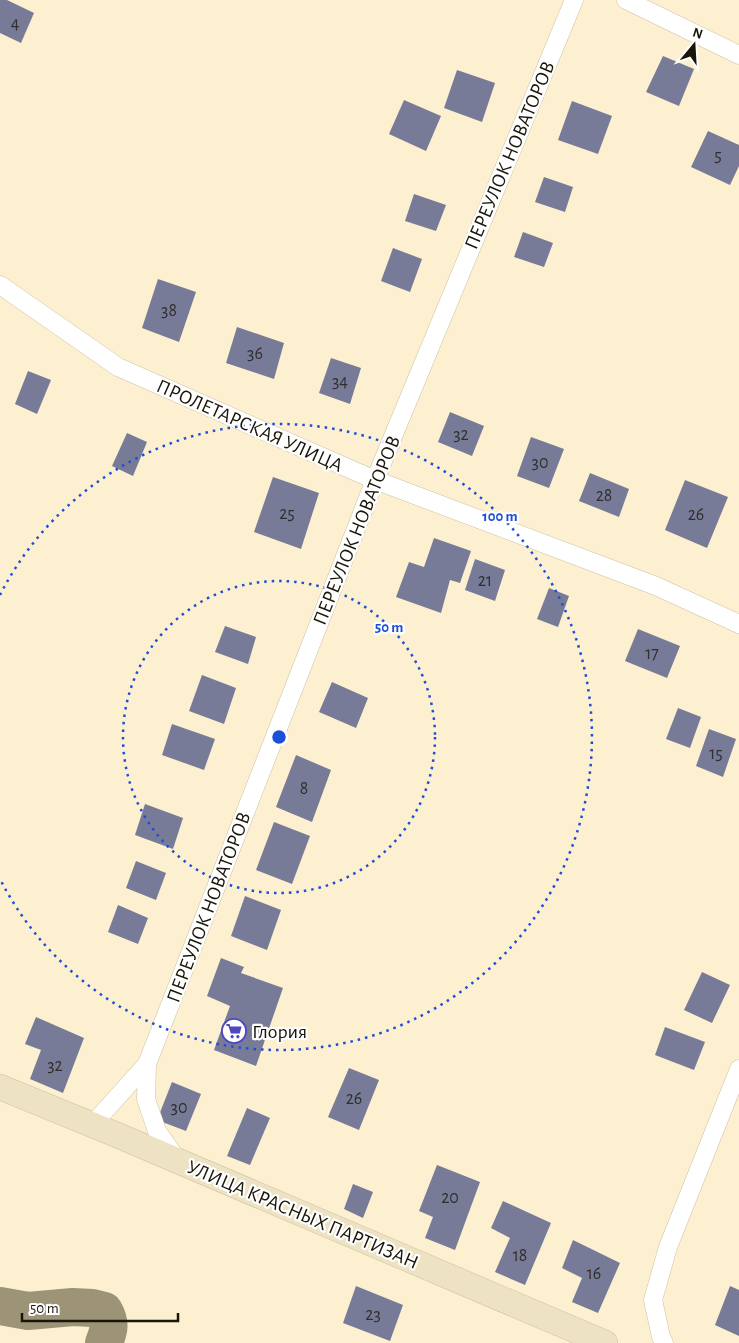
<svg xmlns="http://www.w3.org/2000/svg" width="739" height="1343" font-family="'Alegreya Sans',sans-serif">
  <rect width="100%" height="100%" fill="#fcf0d0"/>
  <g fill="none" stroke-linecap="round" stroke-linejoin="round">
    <path stroke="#9d9377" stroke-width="38" d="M0,1306L28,1311L73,1307L92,1308L104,1311C111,1323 109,1330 104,1343"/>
  </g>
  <g fill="#787b98">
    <polygon points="0,0 7,0 34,13 21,43 0,33"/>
    <polygon points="663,56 694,69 679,106 646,92"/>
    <polygon points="457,70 495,83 482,122 444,108"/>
    <polygon points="404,100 441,116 426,151 389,134"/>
    <polygon points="572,101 612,116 598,154 558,140"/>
    <polygon points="708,131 739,145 739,166 730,185 691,167"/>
    <polygon points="544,177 573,187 565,212 535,202"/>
    <polygon points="414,194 446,205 436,231 405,221"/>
    <polygon points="523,232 553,243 544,267 514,257"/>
    <polygon points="393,248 422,259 410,292 381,281"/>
    <polygon points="158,279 196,292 179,342 142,328"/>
    <polygon points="237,327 284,343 274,379 226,363"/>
    <polygon points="331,358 361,368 350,404 319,393"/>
    <polygon points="28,371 51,380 37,414 15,404"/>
    <polygon points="450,412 484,426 472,456 438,442"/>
    <polygon points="127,433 147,442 133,476 112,466"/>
    <polygon points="531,437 564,449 549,488 517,476"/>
    <polygon points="590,473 629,489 619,517 579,501"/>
    <polygon points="273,477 319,493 301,549 254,532"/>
    <polygon points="685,480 728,497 707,548 665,530"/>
    <polygon points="434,538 471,551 460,583 450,580 441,613 396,597 409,562 424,567"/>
    <polygon points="475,559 505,570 495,601 465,590"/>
    <polygon points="549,588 569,596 558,627 537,619"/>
    <polygon points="225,626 256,637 248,664 215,652"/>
    <polygon points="638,629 680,646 667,678 625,661"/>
    <polygon points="202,675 236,688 224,724 189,711"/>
    <polygon points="332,682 368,698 356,728 319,712"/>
    <polygon points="678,708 701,717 690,748 666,739"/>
    <polygon points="172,724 215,739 204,770 162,755"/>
    <polygon points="709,729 736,739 723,777 696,766"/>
    <polygon points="296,755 331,770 312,822 276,807"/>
    <polygon points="145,804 183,818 173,849 135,835"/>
    <polygon points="274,822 310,836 292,884 256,870"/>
    <polygon points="136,861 166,873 156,900 126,888"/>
    <polygon points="245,896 281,910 267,950 231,936"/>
    <polygon points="118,905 148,918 138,944 108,932"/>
    <polygon points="221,958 244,967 241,973 283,988 256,1066 214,1050 230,1006 207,996"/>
    <polygon points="702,972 730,985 712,1023 684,1010"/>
    <polygon points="36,1017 84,1038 63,1093 30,1079 41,1050 25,1044"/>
    <polygon points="665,1027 705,1042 694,1070 655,1055"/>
    <polygon points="349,1068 379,1080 359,1130 328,1117"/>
    <polygon points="172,1082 201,1094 186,1131 157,1120"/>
    <polygon points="247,1108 270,1118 250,1165 227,1156"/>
    <polygon points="437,1165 480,1182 455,1250 425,1238 433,1217 419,1211"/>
    <polygon points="353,1184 373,1192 363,1218 344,1209"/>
    <polygon points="503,1201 551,1223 525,1285 495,1272 510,1238 491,1228"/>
    <polygon points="573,1240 620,1263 598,1313 572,1302 582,1278 562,1268"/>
    <polygon points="356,1286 403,1305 390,1341 343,1323"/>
    <polygon points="730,1286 739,1290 739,1336 715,1325"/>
  </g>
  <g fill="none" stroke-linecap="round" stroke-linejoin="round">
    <defs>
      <g id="street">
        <polyline points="626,0 739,55"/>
        <polyline points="0,285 118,367 375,480 656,586 739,624"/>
        <polyline points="92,1125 147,1064"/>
        <polyline points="178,1161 157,1131 146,1099 147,1064 375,480 574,0"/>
        <polyline points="664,1343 661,1337 653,1300 668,1247 739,1069"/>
      </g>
      <polyline id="secondary" points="0,1087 117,1135 605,1343"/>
    </defs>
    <use href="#street" stroke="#ccc1a2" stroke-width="19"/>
    <use href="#secondary" stroke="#ccc1a2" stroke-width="26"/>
    <use href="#street" stroke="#fff" stroke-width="18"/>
    <use href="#secondary" stroke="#ede2c1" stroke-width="25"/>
  </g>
  <g fill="none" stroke="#1d4ed8" stroke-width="2.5" stroke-dasharray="2.5 5">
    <circle cx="279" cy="737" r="156"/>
    <path d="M0 595A313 313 0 1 1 0 879"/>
  </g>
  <defs>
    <symbol id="supermarket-ring" viewBox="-11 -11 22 22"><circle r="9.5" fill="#fefefe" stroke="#5147be" stroke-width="1.5"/><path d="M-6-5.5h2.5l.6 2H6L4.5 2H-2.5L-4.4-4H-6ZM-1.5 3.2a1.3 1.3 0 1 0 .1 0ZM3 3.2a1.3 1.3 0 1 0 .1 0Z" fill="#5147be"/></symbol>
  </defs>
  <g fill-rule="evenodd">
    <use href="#supermarket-ring" x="220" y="1017" width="28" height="28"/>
  </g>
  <g text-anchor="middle" stroke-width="4.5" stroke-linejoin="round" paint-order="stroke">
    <g font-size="18" fill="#312e2d">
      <text x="15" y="29">4</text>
      <text x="718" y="161">5</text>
      <text x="169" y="316">38</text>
      <text x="255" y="359">36</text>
      <text x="340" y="387">34</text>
      <text x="461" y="440">32</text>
      <text x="540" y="468">30</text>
      <text x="604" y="501">28</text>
      <text x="287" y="519">25</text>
      <text x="696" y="520">26</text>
      <text x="485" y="586">21</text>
      <text x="652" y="659">17</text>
      <text x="716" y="759">15</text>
      <text x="304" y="794">8</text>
      <text x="55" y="1071">32</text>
      <text x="354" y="1104">26</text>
      <text x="179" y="1113">30</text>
      <text x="450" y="1203">20</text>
      <text x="520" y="1261">18</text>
      <text x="594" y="1279">16</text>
      <text x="373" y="1320">23</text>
    </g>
    <g font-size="20" fill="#191509" stroke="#fefefe">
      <text transform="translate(509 155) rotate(-67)" y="7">ПЕРЕУЛОК НОВАТОРОВ</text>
      <text transform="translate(250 425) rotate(24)" y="7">ПРОЛЕТАРСКАЯ УЛИЦА</text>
      <text transform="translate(356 530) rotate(-68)" y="7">ПЕРЕУЛОК НОВАТОРОВ</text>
      <text transform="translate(208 907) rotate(-69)" y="7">ПЕРЕУЛОК НОВАТОРОВ</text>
      <text transform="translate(303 1214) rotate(23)" y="7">УЛИЦА КРАСНЫХ ПАРТИЗАН</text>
    </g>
    <g font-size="20" fill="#191509" stroke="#fefefe" text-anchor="start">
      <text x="252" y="1038">Глория</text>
    </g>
  </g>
  <circle cx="279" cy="737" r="8" fill="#1d4ed8" stroke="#fefefe" stroke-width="2.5"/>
  <g font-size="15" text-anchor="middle" font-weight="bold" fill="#1d4ed8" stroke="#fefefe" stroke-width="4.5" stroke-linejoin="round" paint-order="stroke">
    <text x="500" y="521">100 m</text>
    <text x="389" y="632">50 m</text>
  </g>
  <g transform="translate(694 45) rotate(18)" stroke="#fefefe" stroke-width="4" paint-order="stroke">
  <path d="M0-4L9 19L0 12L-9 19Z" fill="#191509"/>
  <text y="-8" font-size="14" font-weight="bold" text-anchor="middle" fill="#191509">N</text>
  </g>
  <path d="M22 1313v8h156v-8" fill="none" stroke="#191509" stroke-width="2.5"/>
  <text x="30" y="1313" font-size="15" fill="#191509" stroke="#fefefe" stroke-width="4" paint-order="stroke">50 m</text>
</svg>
